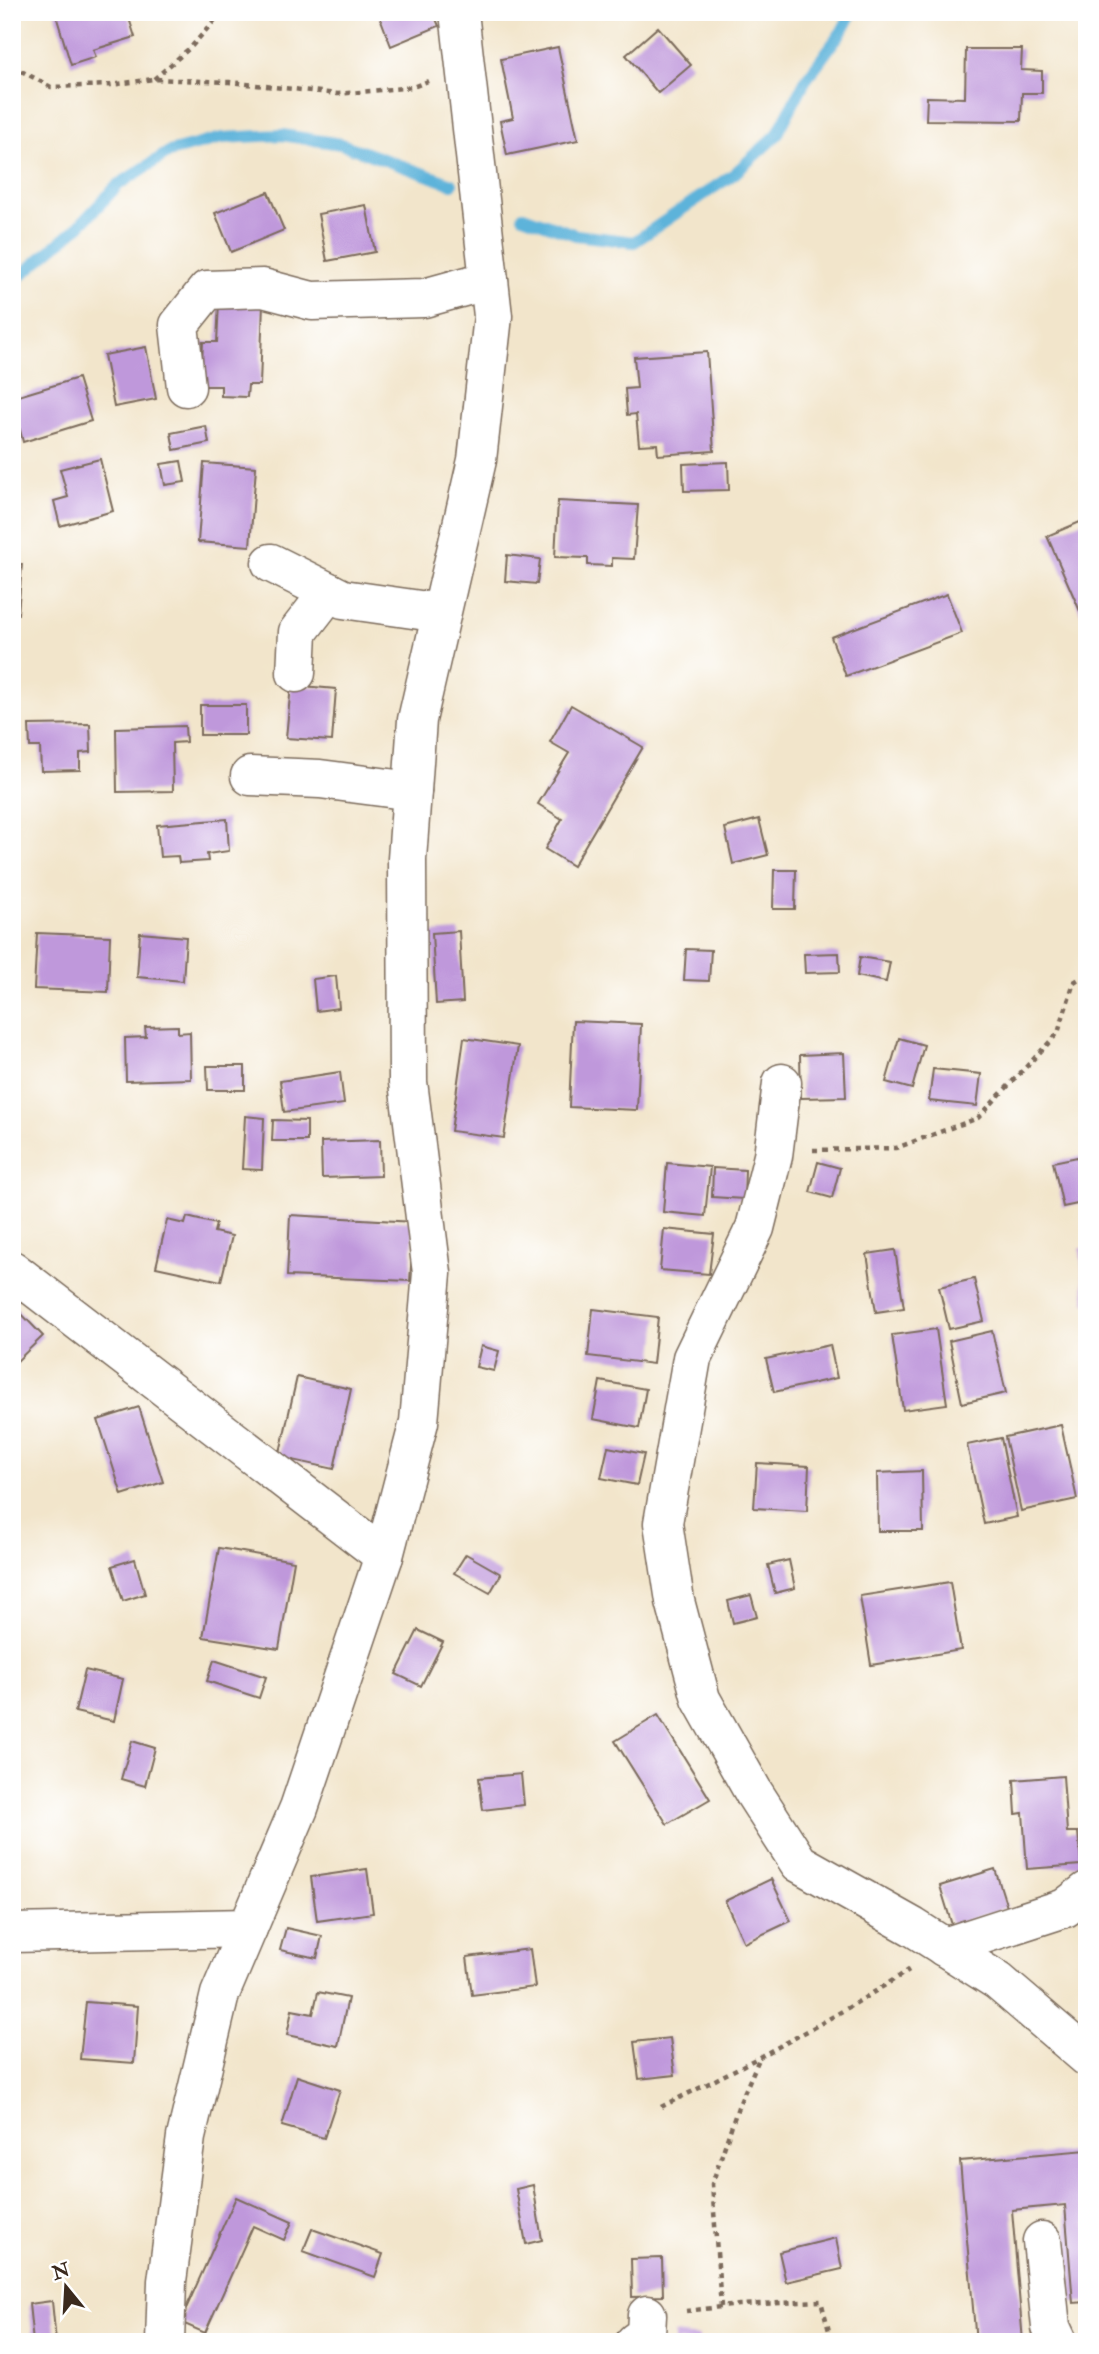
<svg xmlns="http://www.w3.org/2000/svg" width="1099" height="2354" font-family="'IM FELL Double Pica',serif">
  <rect width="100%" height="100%" fill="#fff"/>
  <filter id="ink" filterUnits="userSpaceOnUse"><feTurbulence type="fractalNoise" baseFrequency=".0143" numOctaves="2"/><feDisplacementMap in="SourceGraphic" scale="14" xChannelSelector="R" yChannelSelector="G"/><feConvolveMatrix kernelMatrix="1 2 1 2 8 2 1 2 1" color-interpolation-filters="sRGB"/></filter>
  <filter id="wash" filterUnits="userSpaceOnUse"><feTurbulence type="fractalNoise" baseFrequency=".00686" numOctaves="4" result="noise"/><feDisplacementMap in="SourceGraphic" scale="28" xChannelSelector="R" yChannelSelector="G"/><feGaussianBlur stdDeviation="1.57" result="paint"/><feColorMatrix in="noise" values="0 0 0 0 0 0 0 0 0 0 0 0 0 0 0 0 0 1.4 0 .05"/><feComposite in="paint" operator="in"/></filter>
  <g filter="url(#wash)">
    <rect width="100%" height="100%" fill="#f2e5cb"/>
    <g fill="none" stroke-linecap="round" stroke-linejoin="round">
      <g stroke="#5db3da" stroke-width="12">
        <polyline points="523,216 576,235 634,242 734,174 777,135 805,81 842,31 852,12"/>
        <polyline points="12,283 79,226 118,185 169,152 222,138 282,135 341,144 452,184"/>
      </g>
    </g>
    <g id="blocks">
      <g fill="#bf98db">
        <polygon points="55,12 127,12 135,37 93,50 96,57 71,65"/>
        <polygon points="378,12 433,12 439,26 391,46"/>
        <polygon points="658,27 691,65 658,93 626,55"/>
        <polygon points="558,47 578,140 507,155 500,121 513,118 501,59"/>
        <polygon points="966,49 1022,49 1021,70 1042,71 1042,93 1022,93 1021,121 926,120 927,97 965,98"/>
        <polygon points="268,192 284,230 231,252 215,213"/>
        <polygon points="366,205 375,252 327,261 318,214"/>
        <polygon points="219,302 263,303 260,385 248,385 247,397 221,396 221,386 201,386 203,342 217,342"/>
        <polygon points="146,347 156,399 114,407 104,355"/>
        <polygon points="707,352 714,451 658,455 657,444 639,445 636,414 627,415 625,389 637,388 634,357"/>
        <polygon points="78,378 91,421 23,442 12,398"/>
        <polygon points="206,426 209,443 174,450 171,433"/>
        <polygon points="100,459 113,511 60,526 54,501 68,497 60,469"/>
        <polygon points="181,461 185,482 165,485 161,464"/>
        <polygon points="728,462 729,490 684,491 683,464"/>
        <polygon points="204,463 256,467 250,546 198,542"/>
        <polygon points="558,501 638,505 634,559 612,558 612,566 588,565 588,558 555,557"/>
        <polygon points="1087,519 1087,627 1047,536"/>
        <polygon points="507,555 540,559 537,584 505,581"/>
        <polygon points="12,564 22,564 18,614 12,614"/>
        <polygon points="947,594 962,633 846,676 831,637"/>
        <polygon points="291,685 336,689 332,741 286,738"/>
        <rect x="200" y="705" width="46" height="30"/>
        <polygon points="571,705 643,747 573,866 545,849 562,819 538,804 569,753 550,742"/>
        <polygon points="90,724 91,752 80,753 80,770 41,771 40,747 30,747 29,725"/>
        <polygon points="185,726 186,742 172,743 173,791 117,792 116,728"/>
        <polygon points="227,819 229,851 207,854 208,861 179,863 178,856 160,857 157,825"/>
        <polygon points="759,819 768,855 733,864 725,828"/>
        <polygon points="774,870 796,870 795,909 773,909"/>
        <polygon points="459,931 463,1002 436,1004 432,933"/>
        <polygon points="37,933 110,936 108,992 34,989"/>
        <polygon points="140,933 186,937 183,981 137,977"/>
        <polygon points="686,949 711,950 709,981 684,980"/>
        <polygon points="839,953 840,972 805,973 804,954"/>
        <polygon points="860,957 890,962 886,982 857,976"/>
        <polygon points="336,976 339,1008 316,1011 313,979"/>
        <polygon points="573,1021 641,1024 637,1110 569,1107"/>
        <polygon points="178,1026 178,1033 190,1032 191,1079 126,1081 125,1038 146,1037 145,1027"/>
        <polygon points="464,1038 518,1046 504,1138 451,1131"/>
        <polygon points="899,1038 924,1045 912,1089 886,1082"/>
        <polygon points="844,1053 846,1097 801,1098 800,1055"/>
        <polygon points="207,1066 245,1066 245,1090 208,1090"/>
        <polygon points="933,1069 981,1074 977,1106 929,1101"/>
        <polygon points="340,1072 344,1104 284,1112 280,1081"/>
        <polygon points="245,1116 264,1118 262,1170 242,1169"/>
        <polygon points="273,1120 307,1121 307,1141 272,1141"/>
        <polygon points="380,1140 381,1176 322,1178 321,1142"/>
        <polygon points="1087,1155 1087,1202 1063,1207 1053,1162"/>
        <polygon points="818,1162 840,1168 832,1198 810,1192"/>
        <polygon points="667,1163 710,1167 705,1216 663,1212"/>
        <polygon points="713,1168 745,1170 744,1199 712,1197"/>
        <polygon points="290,1215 414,1222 410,1281 287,1276"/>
        <polygon points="187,1217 216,1224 214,1232 232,1236 221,1281 156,1267 167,1220 185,1224"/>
        <polygon points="664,1229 714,1234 709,1274 660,1270"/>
        <polygon points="1080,1248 1087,1248 1087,1303 1085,1304"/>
        <polygon points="895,1250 904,1308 876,1312 867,1254"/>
        <polygon points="974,1279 984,1321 949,1329 939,1287"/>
        <polygon points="12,1304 43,1336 12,1366"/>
        <polygon points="593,1309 658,1317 653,1364 588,1356"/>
        <polygon points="936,1329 947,1404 903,1410 892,1335"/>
        <polygon points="992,1331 1006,1393 962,1403 949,1341"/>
        <polygon points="830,1345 837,1378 774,1392 766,1359"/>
        <polygon points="481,1346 499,1351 494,1371 476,1367"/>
        <polygon points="297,1377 351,1389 334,1469 279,1457"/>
        <polygon points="600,1381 646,1389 639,1428 593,1419"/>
        <polygon points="139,1407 163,1482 122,1495 98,1420"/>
        <polygon points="1061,1425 1077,1499 1021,1511 1005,1437"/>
        <polygon points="1001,1438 1017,1517 984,1524 967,1445"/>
        <polygon points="608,1447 644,1454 637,1485 601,1478"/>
        <polygon points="757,1463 809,1466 807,1511 754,1508"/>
        <polygon points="922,1471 923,1531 878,1531 877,1473"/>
        <polygon points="219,1548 294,1561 279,1649 203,1637"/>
        <polygon points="466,1554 501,1574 490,1593 454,1573"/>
        <polygon points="135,1559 145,1594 123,1601 112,1566"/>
        <polygon points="789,1560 795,1588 775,1593 768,1565"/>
        <polygon points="950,1582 961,1650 871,1665 860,1596"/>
        <polygon points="751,1595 757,1617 733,1623 728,1601"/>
        <polygon points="418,1630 443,1642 421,1686 396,1674"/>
        <polygon points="214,1660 266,1677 259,1698 207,1681"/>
        <polygon points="85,1670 123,1679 114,1721 75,1712"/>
        <polygon points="658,1715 710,1799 667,1824 615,1741"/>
        <polygon points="132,1741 155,1748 145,1786 121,1779"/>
        <polygon points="521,1774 524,1805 483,1810 479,1778"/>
        <polygon points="1063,1776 1067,1832 1078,1832 1081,1865 1027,1869 1023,1813 1016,1814 1014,1780"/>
        <polygon points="367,1869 373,1913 317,1921 311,1877"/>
        <polygon points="995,1869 1007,1907 952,1925 940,1886"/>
        <polygon points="771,1879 791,1921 744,1943 725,1901"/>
        <polygon points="286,1928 322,1936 317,1958 280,1950"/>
        <polygon points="530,1949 535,1987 472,1995 467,1957"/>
        <polygon points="318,1992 348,1998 338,2046 287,2035 292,2010 313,2014"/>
        <polygon points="86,2002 138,2006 134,2063 80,2059"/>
        <polygon points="670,2038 675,2075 639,2079 634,2042"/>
        <polygon points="297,2076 340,2090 324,2138 282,2126"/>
        <polygon points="1087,2150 1087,2302 1073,2303 1065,2205 1012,2210 1023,2342 976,2342 960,2161"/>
        <polygon points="533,2185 542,2240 526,2244 516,2189"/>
        <polygon points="236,2197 292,2222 284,2240 253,2226 205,2333 180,2322"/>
        <polygon points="312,2229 383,2254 375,2277 303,2251"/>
        <polygon points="836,2238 842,2269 786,2282 779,2252"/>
        <polygon points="662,2258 663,2296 632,2297 631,2259"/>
        <polygon points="52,2301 56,2342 33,2342 29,2304"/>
        <polygon points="674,2334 699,2337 699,2342 674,2342"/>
      </g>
    </g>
  </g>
  <g filter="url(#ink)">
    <use href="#blocks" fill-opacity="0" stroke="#7b6b5b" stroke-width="2"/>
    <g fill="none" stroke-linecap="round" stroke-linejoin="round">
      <defs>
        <g id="street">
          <polyline points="186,387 179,325 207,290 263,288 312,301 424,298 489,280"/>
          <polyline points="271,563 343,599 441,613"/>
          <polyline points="296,673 298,632 329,592"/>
          <polyline points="250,776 320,779 412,791"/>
          <polyline points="782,1083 773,1156 755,1228 692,1358 663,1523 675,1601 701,1699 754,1793 799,1863 913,1927 998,1981 1087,2057"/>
          <polyline points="12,1270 384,1556"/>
          <polyline points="12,1933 248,1928"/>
          <polyline points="944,1947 1065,1908 1087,1891"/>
          <polyline points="1042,2241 1051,2327 1058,2342"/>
          <polyline points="165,2342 167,2281 186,2137 220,1994 299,1808 384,1556 419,1422 432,1273 408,1082 407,859 412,791 417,720 477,460 493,316 459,12"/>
          <polyline points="635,2342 646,2334 647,2315"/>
        </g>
      </defs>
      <use href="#street" stroke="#7b6b5b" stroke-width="41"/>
      <g stroke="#7b6b5b" stroke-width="4.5" stroke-dasharray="5 5" stroke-linecap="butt">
        <polyline points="12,66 51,87 111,85 153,79 229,82 338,94 413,87 428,81"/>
        <polyline points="154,79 192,46 222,12"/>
        <polyline points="813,1150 896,1148 978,1118 1058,1033 1074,982 1087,974"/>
        <path d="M661,2107C746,2065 829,2022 909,1970"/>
        <polyline points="721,2307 712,2184 738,2107 759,2059"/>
        <polyline points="686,2311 739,2305 821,2301 832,2342"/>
      </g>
      <use href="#street" stroke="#fff" stroke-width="38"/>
    </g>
  </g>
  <rect width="1099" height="2354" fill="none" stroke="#fff" stroke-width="42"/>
  <g transform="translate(66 2287) rotate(342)" stroke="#ffffff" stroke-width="5" paint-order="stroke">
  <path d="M0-5L12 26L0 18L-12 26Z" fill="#3b2a1e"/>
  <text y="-10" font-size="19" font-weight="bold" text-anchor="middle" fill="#3b2a1e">N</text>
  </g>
</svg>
